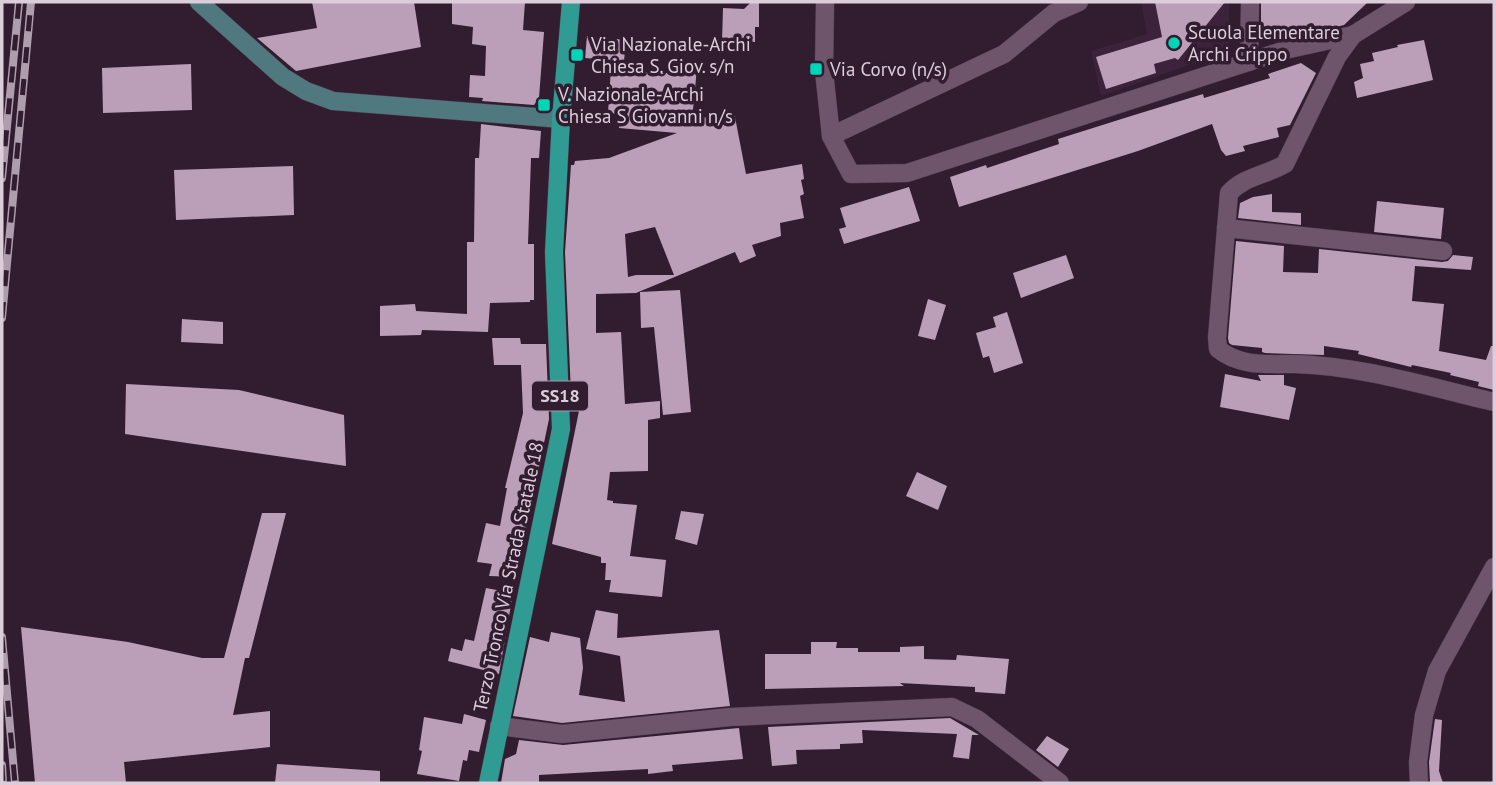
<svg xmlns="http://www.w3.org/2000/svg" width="1496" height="785" font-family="'PT Sans',sans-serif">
  <rect width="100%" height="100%" fill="#321c30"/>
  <polygon fill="#3d223b" points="1141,2 1229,2 1229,51 1101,96 1091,51 1147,34"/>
  <g fill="#bb9fb8" fill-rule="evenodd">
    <polygon points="312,2 414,2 421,47 296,71 257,38 317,28"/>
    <polygon points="452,2 525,2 523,30 544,32 539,98 534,105 482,101 483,98 469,97 470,75 485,76 486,46 472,44 473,27 452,24"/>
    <polygon points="751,2 759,2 759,27 755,27 755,42 722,41 723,8 744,9"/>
    <polygon points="1155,2 1225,2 1178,60 1175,58 1154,64 1156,73 1106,89 1096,57 1162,37"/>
    <polygon points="1261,2 1368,2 1344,25 1340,26 1312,32 1261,33"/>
    <polygon points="587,36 626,40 624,61 585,58"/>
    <polygon points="1424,40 1433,80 1357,98 1354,82 1363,78 1360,64 1374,61 1372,53 1398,47 1397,45"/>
    <polygon points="1301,63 1316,73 1290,125 1277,128 1279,137 1243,146 1245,151 1226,156 1221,150 1212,124 1138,151 959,207 950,177 986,165 987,168 1059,144 1058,139 1131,116 1203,94 1204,98 1270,78 1268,74"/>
    <polygon points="191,64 192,110 103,113 102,68"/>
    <path d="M679,66L697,68L692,120L734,112L746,174L802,164L804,179L801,180L804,194L800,196L804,218L780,223L781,236L752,245L756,256L740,263L735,252L636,293L596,294V333L621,332L625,404L660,401V418L648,420V471L610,472L607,500L613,501V503L637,505L630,556L666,560L662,597L609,592L611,580H605L606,563H601V557L552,544L582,396L571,394L565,252L571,165H574L575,161L609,158L677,133L619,128V114L608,113L611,68L655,73H678ZM655,227L674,275H636L628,277L625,234Z"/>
    <polygon points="481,124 541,131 539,158 531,158 528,244 534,244 534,300 530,300 530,302 490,303 488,332 422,330 421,335 380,336 380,306 415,304 416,311 467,314 467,242 474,242 475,158 479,158"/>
    <polygon points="293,166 294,215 176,220 174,170"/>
    <polygon points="909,187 920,221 844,244 839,229 846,227 840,208"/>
    <polygon points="1272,194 1272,212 1301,213 1301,225 1238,218 1240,203 1253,197"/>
    <polygon points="1377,201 1444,208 1441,239 1374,232"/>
    <polygon points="1236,241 1284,246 1283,272 1318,273 1319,249 1442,262 1448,261 1453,255 1473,257 1471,270 1415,266 1412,301 1444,304 1439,351 1486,360 1491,346 1494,346 1494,390 1478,386 1479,382 1450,375 1451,373 1412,365 1411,367 1358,354 1359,351 1324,346 1324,355 1265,353 1262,352 1262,348 1232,345 1229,343 1228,338"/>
    <polygon points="1066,255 1074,278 1021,298 1013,273"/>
    <polygon points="680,290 691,412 663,415 654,327 641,328 640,292"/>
    <polygon points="928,299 946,305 935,340 918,336"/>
    <polygon points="1007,312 1023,363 994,373 989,356 983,358 976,333 996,327 993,317"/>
    <polygon points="182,319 223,322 223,344 181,342"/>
    <polygon points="492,338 520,338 521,344 546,344 549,419 516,577 489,576 492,564 477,562 486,523 500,526 507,488 505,488 523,413 521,365 494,365"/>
    <polygon points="1225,374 1261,381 1258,375 1284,375 1284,385 1296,388 1289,420 1220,407"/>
    <polygon points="126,384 239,390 344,415 346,466 125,434"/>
    <polygon points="917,472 947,486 938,510 906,496"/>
    <polygon points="681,511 704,514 697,545 675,539"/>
    <polygon points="262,513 286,513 249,658 245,658 233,715 270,711 270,747 124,762 126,783 35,783 21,627 128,642 202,658 224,658"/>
    <polygon points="486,588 513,593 499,674 448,661 451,648 462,651 465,639 474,641"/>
    <polygon points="596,610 618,614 617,638 719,630 730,706 562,723 513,716 530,637 549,642 551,632 580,638 583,668 579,695 625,702 620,656 586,649"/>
    <polygon points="811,642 837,642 836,648 858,648 858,652 900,652 900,647 924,646 924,659 956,660 957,655 1009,659 1005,694 975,692 975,687 900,683 904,686 765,689 765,654 811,654"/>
    <polygon points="464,714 486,720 479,752 469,750 467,761 463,760 459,781 417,774 422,751 419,750 424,717 462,724"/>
    <polygon points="950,718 979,735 972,735 969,759 953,757 957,734 862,730 863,743 840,744 840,749 796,750 797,764 772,766 768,727"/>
    <polygon points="1435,719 1442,720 1439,771 1443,783 1430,783 1429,762"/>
    <polygon points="739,728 743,759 672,765 673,771 648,774 648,769 539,775 539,783 501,783 505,759 516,754 519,740 563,745"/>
    <polygon points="1047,736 1069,749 1058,767 1036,750"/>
    <polygon points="277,764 380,771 380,783 275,783"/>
  </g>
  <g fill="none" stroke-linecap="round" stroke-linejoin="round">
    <defs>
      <g id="street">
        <polyline points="825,2 824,71 831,136 851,174 907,173 1285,50 1353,35 1406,2"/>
        <path d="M1353,35L1337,57L1285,164C1264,176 1245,176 1229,193L1217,338L1218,349C1240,367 1268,364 1295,364C1362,366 1429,387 1494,402"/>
        <polyline points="1249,62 1250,2"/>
        <polyline points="831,136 1004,54 1054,13 1079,2"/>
        <polyline points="1226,228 1443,251"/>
        <polyline points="499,726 562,734 730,717 952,707 977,719 1060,783"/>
        <polyline points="1419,783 1418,762 1424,715 1437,671 1494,567"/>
      </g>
      <polyline id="secondary" points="199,2 283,77 306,91 333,101 561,119"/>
      <polyline id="primary" points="488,783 561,429 554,252 561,119 571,2"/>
    </defs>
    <use href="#street" stroke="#4c394b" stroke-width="19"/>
    <use href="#secondary" stroke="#4c394b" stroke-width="19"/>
    <use href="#primary" stroke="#4c394b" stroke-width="19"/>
    <use href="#street" stroke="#6e556c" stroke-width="18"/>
    <use href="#secondary" stroke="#4f787f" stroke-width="18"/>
    <use href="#primary" stroke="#309b92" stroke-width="18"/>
    <defs>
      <g id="rail">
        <polyline points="2,178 19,2"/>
        <polyline points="2,318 31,2"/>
        <polyline points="2,637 15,783"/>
        <polyline points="2,765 3,783"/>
      </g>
    </defs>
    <use href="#rail" stroke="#ae9dad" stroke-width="8"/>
    <use href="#rail" stroke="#321c30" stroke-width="5" stroke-dasharray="16" stroke-linecap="butt"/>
  </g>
  <g fill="#00d5b7" stroke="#321c30" stroke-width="2.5">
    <circle cx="1174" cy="43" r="7"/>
    <rect x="570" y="48" width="14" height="14" rx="3.5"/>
    <rect x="809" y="62" width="14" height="14" rx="3.5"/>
    <rect x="537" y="98" width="14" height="14" rx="3.5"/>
  </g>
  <g text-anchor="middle" stroke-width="7" stroke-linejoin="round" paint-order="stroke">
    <rect fill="#321c30" stroke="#a998a8" stroke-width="2" x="532" y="381.5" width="56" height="29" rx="5"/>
    <g font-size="18" font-weight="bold" fill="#dccddb">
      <text x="560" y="402">SS18</text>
    </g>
    <g font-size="19" fill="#dccddb" stroke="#321c30" text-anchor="start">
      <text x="1188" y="39">Scuola Elementare<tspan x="1188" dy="22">Archi Crippo</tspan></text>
      <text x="591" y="51">Via Nazionale-Archi<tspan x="591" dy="22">Chiesa S. Giov. s/n</tspan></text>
      <text x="830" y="76">Via Corvo (n/s)</text>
      <text x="558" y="101">V. Nazionale-Archi<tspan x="558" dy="22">Chiesa S Giovanni n/s</tspan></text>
    </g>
    <g font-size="19" fill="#dccddb" stroke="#321c30">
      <text transform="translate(508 577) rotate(-78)" y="7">Terzo Tronco Via Strada Statale 18</text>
    </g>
  </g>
  <rect width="1496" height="785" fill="none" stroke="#dccddb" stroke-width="7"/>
</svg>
